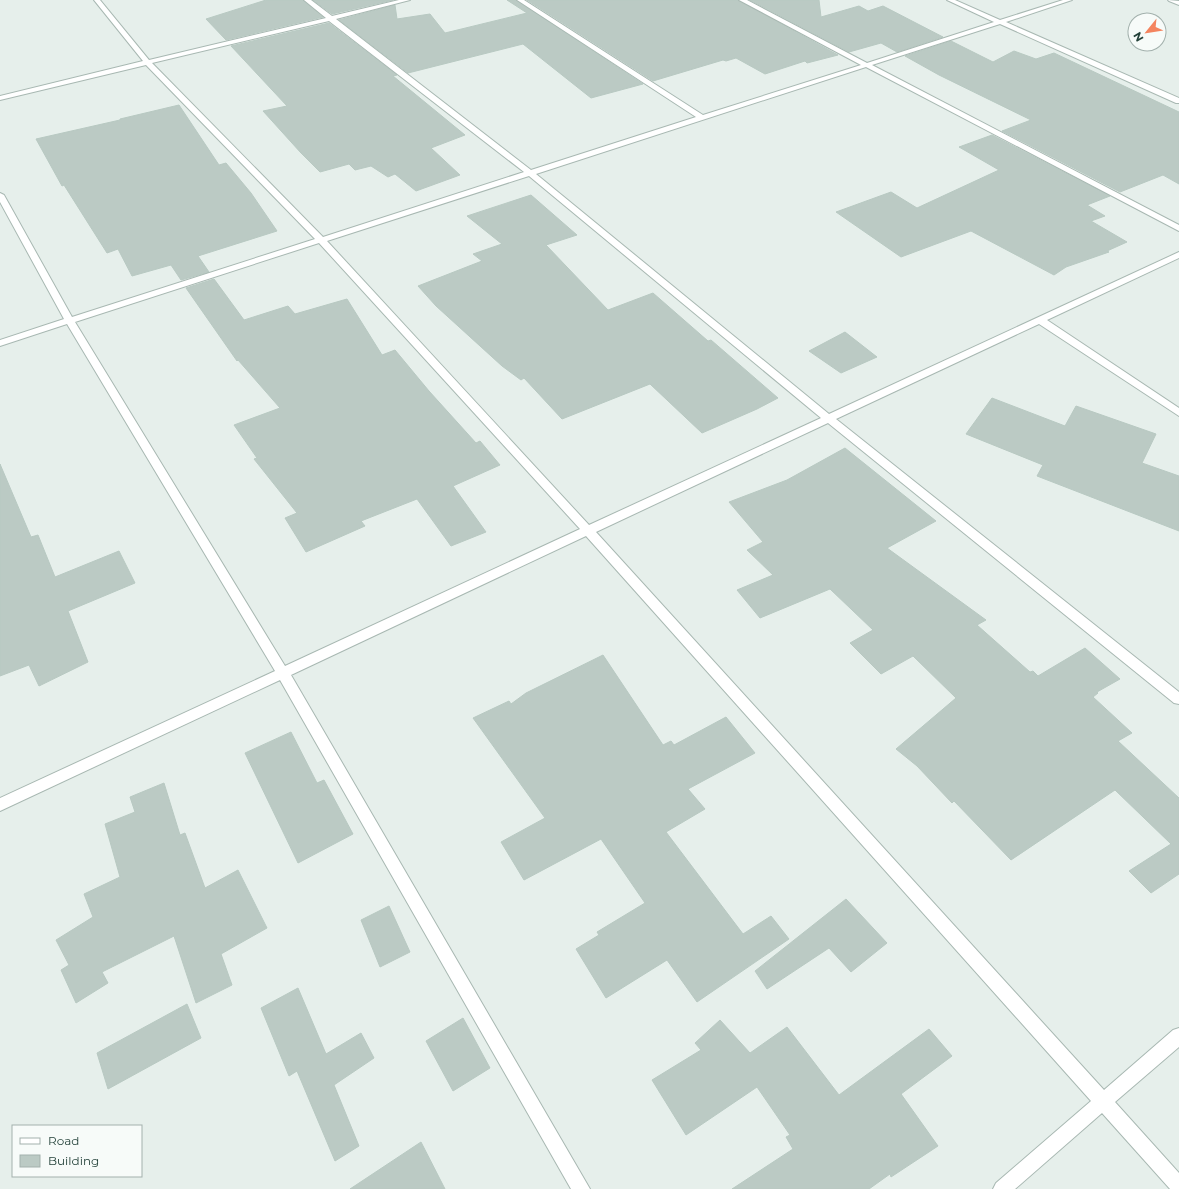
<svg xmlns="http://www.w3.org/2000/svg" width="1179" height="1189" font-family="Montserrat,sans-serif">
  <rect width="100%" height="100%" fill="#e6efeb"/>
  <g fill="#bbcac4" stroke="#b8c9c2">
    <polygon points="266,0 303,0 323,17 226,40 206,19"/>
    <polygon points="313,0 393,0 332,14"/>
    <polygon points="507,0 516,0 643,84 591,98 523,44 408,73 339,20 395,5 397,19 430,14 445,33 527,13"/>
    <polygon points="527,0 738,0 838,55 807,63 805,61 765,74 736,58 726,61 723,60 653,81"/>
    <polygon points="750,0 819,0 821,17 859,6 868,11 883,6 943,37 897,52 881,43 849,52"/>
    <polygon points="329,23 397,75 393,76 465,135 431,148 460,175 416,191 395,174 388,177 371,166 355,170 349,164 320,172 301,153 263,111 287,106 231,46"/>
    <polygon points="951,41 993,62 1014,51 1036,59 1054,53 1179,112 1179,184 1163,175 1120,192 1002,131 1031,120 939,75 905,56"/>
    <polygon points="179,105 219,165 226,163 251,193 277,231 198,256 209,272 181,280 171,265 132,276 118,249 107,253 64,185 62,186 36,139 120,120 120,119"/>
    <polygon points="992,135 1110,196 1087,205 1105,216 1091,221 1127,242 1107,251 1109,252 1066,267 1054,275 971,231 901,257 836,212 891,192 917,208 999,170 959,147"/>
    <polygon points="531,195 577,235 546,245 608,310 653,293 708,341 711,340 778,398 757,409 702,433 650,384 562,419 524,378 521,380 502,366 436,306 418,286 482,261 473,254 502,244 467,216"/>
    <polygon points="214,279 244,320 288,306 295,314 347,299 382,355 395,350 429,391 476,443 480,441 500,465 453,486 486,532 451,546 417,499 361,521 365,526 306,552 285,518 297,513 254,459 257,458 234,425 280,408 238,360 237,361 186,288"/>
    <polygon points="845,332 877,357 841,373 809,351"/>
    <polygon points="992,398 1065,426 1076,406 1156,434 1142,463 1179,476 1179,531 1037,476 1043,465 966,434"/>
    <polygon points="845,448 936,521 887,548 986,620 977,625 1030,672 1033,671 1038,676 1085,648 1120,679 1097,692 1098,693 1093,697 1132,733 1118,741 1179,798 1179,874 1151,893 1129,871 1171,844 1115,790 1011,860 954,801 952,803 917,766 896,749 956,698 913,656 881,674 850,643 873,630 830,589 760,618 737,590 773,575 747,550 763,542 729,502 787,480"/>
    <polygon points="0,464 31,537 38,535 55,577 119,551 135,583 68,611 88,662 39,686 29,665 0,676"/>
    <polygon points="603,655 663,745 671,741 674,745 726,717 755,753 688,789 705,809 666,832 743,934 771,916 789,939 697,1002 667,960 606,998 576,949 599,935 597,932 645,903 601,839 524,880 501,842 545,818 473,718 509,701 511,704 526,693"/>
    <polygon points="291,732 317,783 324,780 353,834 298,863 245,753"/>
    <polygon points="164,783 180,835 185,833 205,888 238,870 267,928 221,954 232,985 196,1003 174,936 102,972 108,983 76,1003 61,970 69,965 56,940 93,917 84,894 120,877 105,824 135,812 130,797"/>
    <polygon points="846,899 887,943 851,972 829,948 767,989 755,971"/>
    <polygon points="389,906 410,952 380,967 361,920"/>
    <polygon points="298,988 326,1054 361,1033 374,1058 334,1085 359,1146 335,1161 297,1071 289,1076 261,1008"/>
    <polygon points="187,1004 201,1038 108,1089 97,1053"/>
    <polygon points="463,1018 490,1068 453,1091 426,1041"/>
    <polygon points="720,1020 750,1053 787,1027 839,1095 929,1029 952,1056 901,1094 938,1146 891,1177 890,1174 869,1189 732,1189 793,1149 786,1137 790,1135 757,1087 686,1135 652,1080 701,1050 695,1043"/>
    <polygon points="421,1142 445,1189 350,1189"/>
  </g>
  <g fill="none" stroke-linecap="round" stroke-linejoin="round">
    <defs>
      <g id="minor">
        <path d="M94,0H100L149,60L326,18L304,0H311L332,16L399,0H410L336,19L531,170L696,117L517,0H524L703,115L861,65L739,0H747L867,63L994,22L947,0H955L1000,20L1063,0H1072L1006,22L1179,98V103H1176L1000,24L872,65L1179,225V231L866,67L536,174L829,414L1179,252V258L1047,320L1179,408V416L1039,324L836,419L1179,692V704L1174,703L828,423L596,532L1104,1090L1173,1030L1179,1028V1047L1115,1102L1179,1173V1189H1170L1102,1113L1015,1189H993L996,1183L1091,1101L586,536L291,675L590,1189H571L280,680L0,811V798L275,671L67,324L0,346V340L64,319L0,202V193L4,195L72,317L315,239L146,65L0,100V96L143,61ZM329,21L524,172L323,237L152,63ZM529,176L821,418L589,525L327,241ZM319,243L580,529L285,666L75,322Z"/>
        <polygon points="1168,0 1179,1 1179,5 1169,1"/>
      </g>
    </defs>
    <use href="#minor" stroke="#a8b8b2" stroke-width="2"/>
    <use href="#minor" fill="#fff" fill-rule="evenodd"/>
  </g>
  <rect x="12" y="1125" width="130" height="52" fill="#f7fbf9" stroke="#a3b1ad"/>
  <rect x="20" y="1138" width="20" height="6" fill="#ffffff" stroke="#a3b1ad"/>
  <text x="48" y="1145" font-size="12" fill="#24423a">Road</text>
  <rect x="20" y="1155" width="20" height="12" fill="#bbcac4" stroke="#a3b1ad"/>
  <text x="48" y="1165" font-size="12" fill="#24423a">Building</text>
  <g transform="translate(1147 32) rotate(240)"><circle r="19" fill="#f7fbf9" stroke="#a3b1ad"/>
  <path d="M0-3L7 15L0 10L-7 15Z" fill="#f4845f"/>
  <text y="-6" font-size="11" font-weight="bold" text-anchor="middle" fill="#24423a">N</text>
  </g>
</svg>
